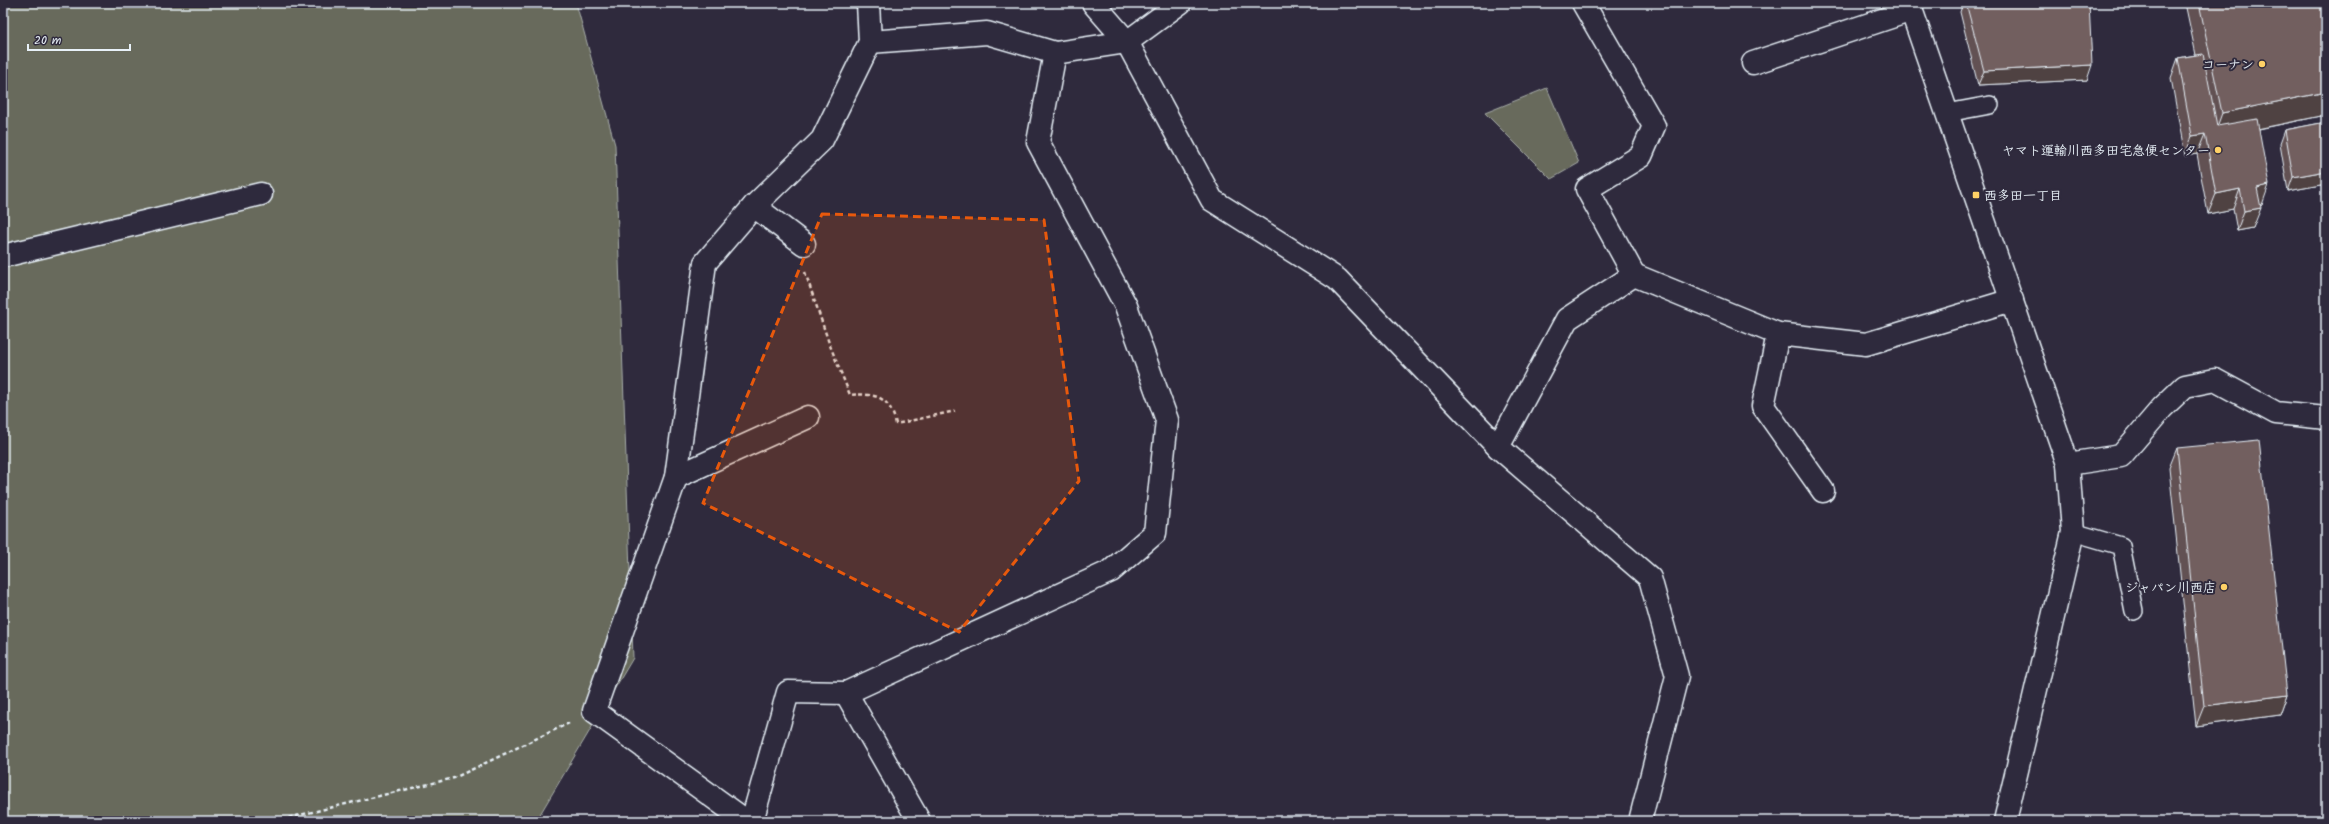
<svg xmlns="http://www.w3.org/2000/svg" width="2329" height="824" font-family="Kalam,'Klee One',sans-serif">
  <rect width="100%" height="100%" fill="#2f2a3d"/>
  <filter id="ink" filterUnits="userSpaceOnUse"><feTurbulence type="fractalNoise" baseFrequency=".025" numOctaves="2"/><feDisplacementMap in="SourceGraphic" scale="8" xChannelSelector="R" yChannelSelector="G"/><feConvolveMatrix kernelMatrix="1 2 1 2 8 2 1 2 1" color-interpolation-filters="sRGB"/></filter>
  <g filter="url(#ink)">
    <g fill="#686a5c" stroke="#a8aeaa">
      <polygon points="3,3 576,3 615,145 633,658 536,821 3,821"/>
      <polygon points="1547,88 1579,163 1551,179 1485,113"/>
    </g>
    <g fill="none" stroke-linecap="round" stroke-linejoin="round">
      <defs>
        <g id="service">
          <polyline points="1947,113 1990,105"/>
          <polyline points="2073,532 2121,546 2134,611"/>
        </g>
        <g id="minor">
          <polyline points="1093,3 1127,42 1212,200 1337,279 1498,447"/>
          <polyline points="1583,3 1654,126 1641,156 1587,189 1634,275"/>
          <polyline points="870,42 987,33 1055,53"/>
          <polyline points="1753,63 1912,10"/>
          <polyline points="754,206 804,244"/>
          <polyline points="3,256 261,194"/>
          <polyline points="2068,464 2121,456 2162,408 2185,386 2215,380 2276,413 2326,418"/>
          <polyline points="676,477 808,417"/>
          <polyline points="1823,491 1763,406 1778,334 1866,344 2012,300"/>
          <polyline points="846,693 919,821"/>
          <polyline points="746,821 594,711 676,477 705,263 754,206 822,140 870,42 868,3"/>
          <polyline points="752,821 788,692 846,693 1111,571 1155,533 1167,420 1126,306 1038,142 1055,53 1127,42 1180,3"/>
          <polyline points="1640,821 1677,676 1650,578 1498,447 1567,319 1634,275 1778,334"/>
        </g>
        <polyline id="tertiary" points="1909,3 2068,464 2073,532 2005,821"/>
      </defs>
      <use href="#service" stroke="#e8f1f8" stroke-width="20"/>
      <use href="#minor" stroke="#e8f1f8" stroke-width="25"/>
      <use href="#tertiary" stroke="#e8f1f8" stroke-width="25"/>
      <g stroke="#e8f1f8" stroke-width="2.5" stroke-dasharray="4 3" stroke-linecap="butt">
        <path d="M805,272L829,343L850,395C875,393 890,396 896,424L955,411"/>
        <polyline points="275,821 454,778 569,723"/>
      </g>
      <use href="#service" stroke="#2f2a3d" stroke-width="17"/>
      <use href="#minor" stroke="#2f2a3d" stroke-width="22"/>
      <use href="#tertiary" stroke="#2f2a3d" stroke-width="22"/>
    </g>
    <g fill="#625152" stroke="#e8f1f8">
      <polygon points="1963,3 2089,3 2087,80 1978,85 1960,12"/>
      <polygon points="2185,3 2326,3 2326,115 2259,129 2262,205 2260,206 2253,228 2237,231 2233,209 2208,214 2197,154 2185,156 2171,78 2178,58 2196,55"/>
      <polygon points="2326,122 2326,184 2288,191 2280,144 2285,130"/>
      <polygon points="2177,448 2287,695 2280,715 2196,726 2169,468"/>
    </g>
    <g fill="#504242" stroke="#e8f1f8">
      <polygon points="2092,65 2087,80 1978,85 1984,71"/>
      <polygon points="2326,92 2326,115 2213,138 2222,113"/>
      <polygon points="2205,134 2197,154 2185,156 2192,136"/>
      <polygon points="2326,171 2326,184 2288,191 2293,177"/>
      <polygon points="2269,185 2262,205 2250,208 2257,188"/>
      <polygon points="2240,189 2233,209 2208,214 2216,194"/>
      <polygon points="2261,208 2253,228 2237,231 2244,211"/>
      <polygon points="2287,695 2280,715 2196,726 2204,706"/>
    </g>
    <g fill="#725e5f" stroke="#e8f1f8">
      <polygon points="1966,3 2089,3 2092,65 1984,71"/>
      <polygon points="2199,3 2326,3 2326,92 2222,113"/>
      <polygon points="2203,54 2217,126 2257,119 2269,185 2257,188 2261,208 2244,211 2240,189 2216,194 2205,134 2192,136 2178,58"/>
      <polygon points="2326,122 2326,171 2293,177 2285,130"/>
      <polygon points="2259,440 2287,695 2204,706 2177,448"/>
    </g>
  </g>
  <path fill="#e8590c" fill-opacity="0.2" stroke="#e8590c" stroke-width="3" stroke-dasharray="8 5" stroke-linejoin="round" d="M822,214L1044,220L1079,481L959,632L703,503Z"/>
  <g fill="#ffd166" stroke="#2f2a3d" stroke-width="1.5">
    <circle cx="2262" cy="64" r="4"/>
    <circle cx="2218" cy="150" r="4"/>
    <rect x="1972" y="191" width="8" height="8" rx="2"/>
    <circle cx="2224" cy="587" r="4"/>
  </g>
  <g text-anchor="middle" stroke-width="4" stroke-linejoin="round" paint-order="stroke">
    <g font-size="13" font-weight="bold" fill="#e8f1f8" stroke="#2f2a3d" text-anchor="end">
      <text x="2254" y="69">コーナン</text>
      <text x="2210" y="155">ヤマト運輸川西多田宅急便センター</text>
      <text x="1984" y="200" text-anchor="start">西多田一丁目</text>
      <text x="2216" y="592">ジャパン川西店</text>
    </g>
  </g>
  <rect width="2329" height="824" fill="none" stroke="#2f2a3d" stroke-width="16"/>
  <rect x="8" y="8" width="2313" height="808" fill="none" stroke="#e8f1f8" stroke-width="1.5" filter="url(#ink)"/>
  <path d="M28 44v6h102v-6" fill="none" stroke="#e8f1f8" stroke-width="2"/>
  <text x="34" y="44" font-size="12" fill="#e8f1f8" stroke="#2f2a3d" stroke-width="3" paint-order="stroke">20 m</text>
</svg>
